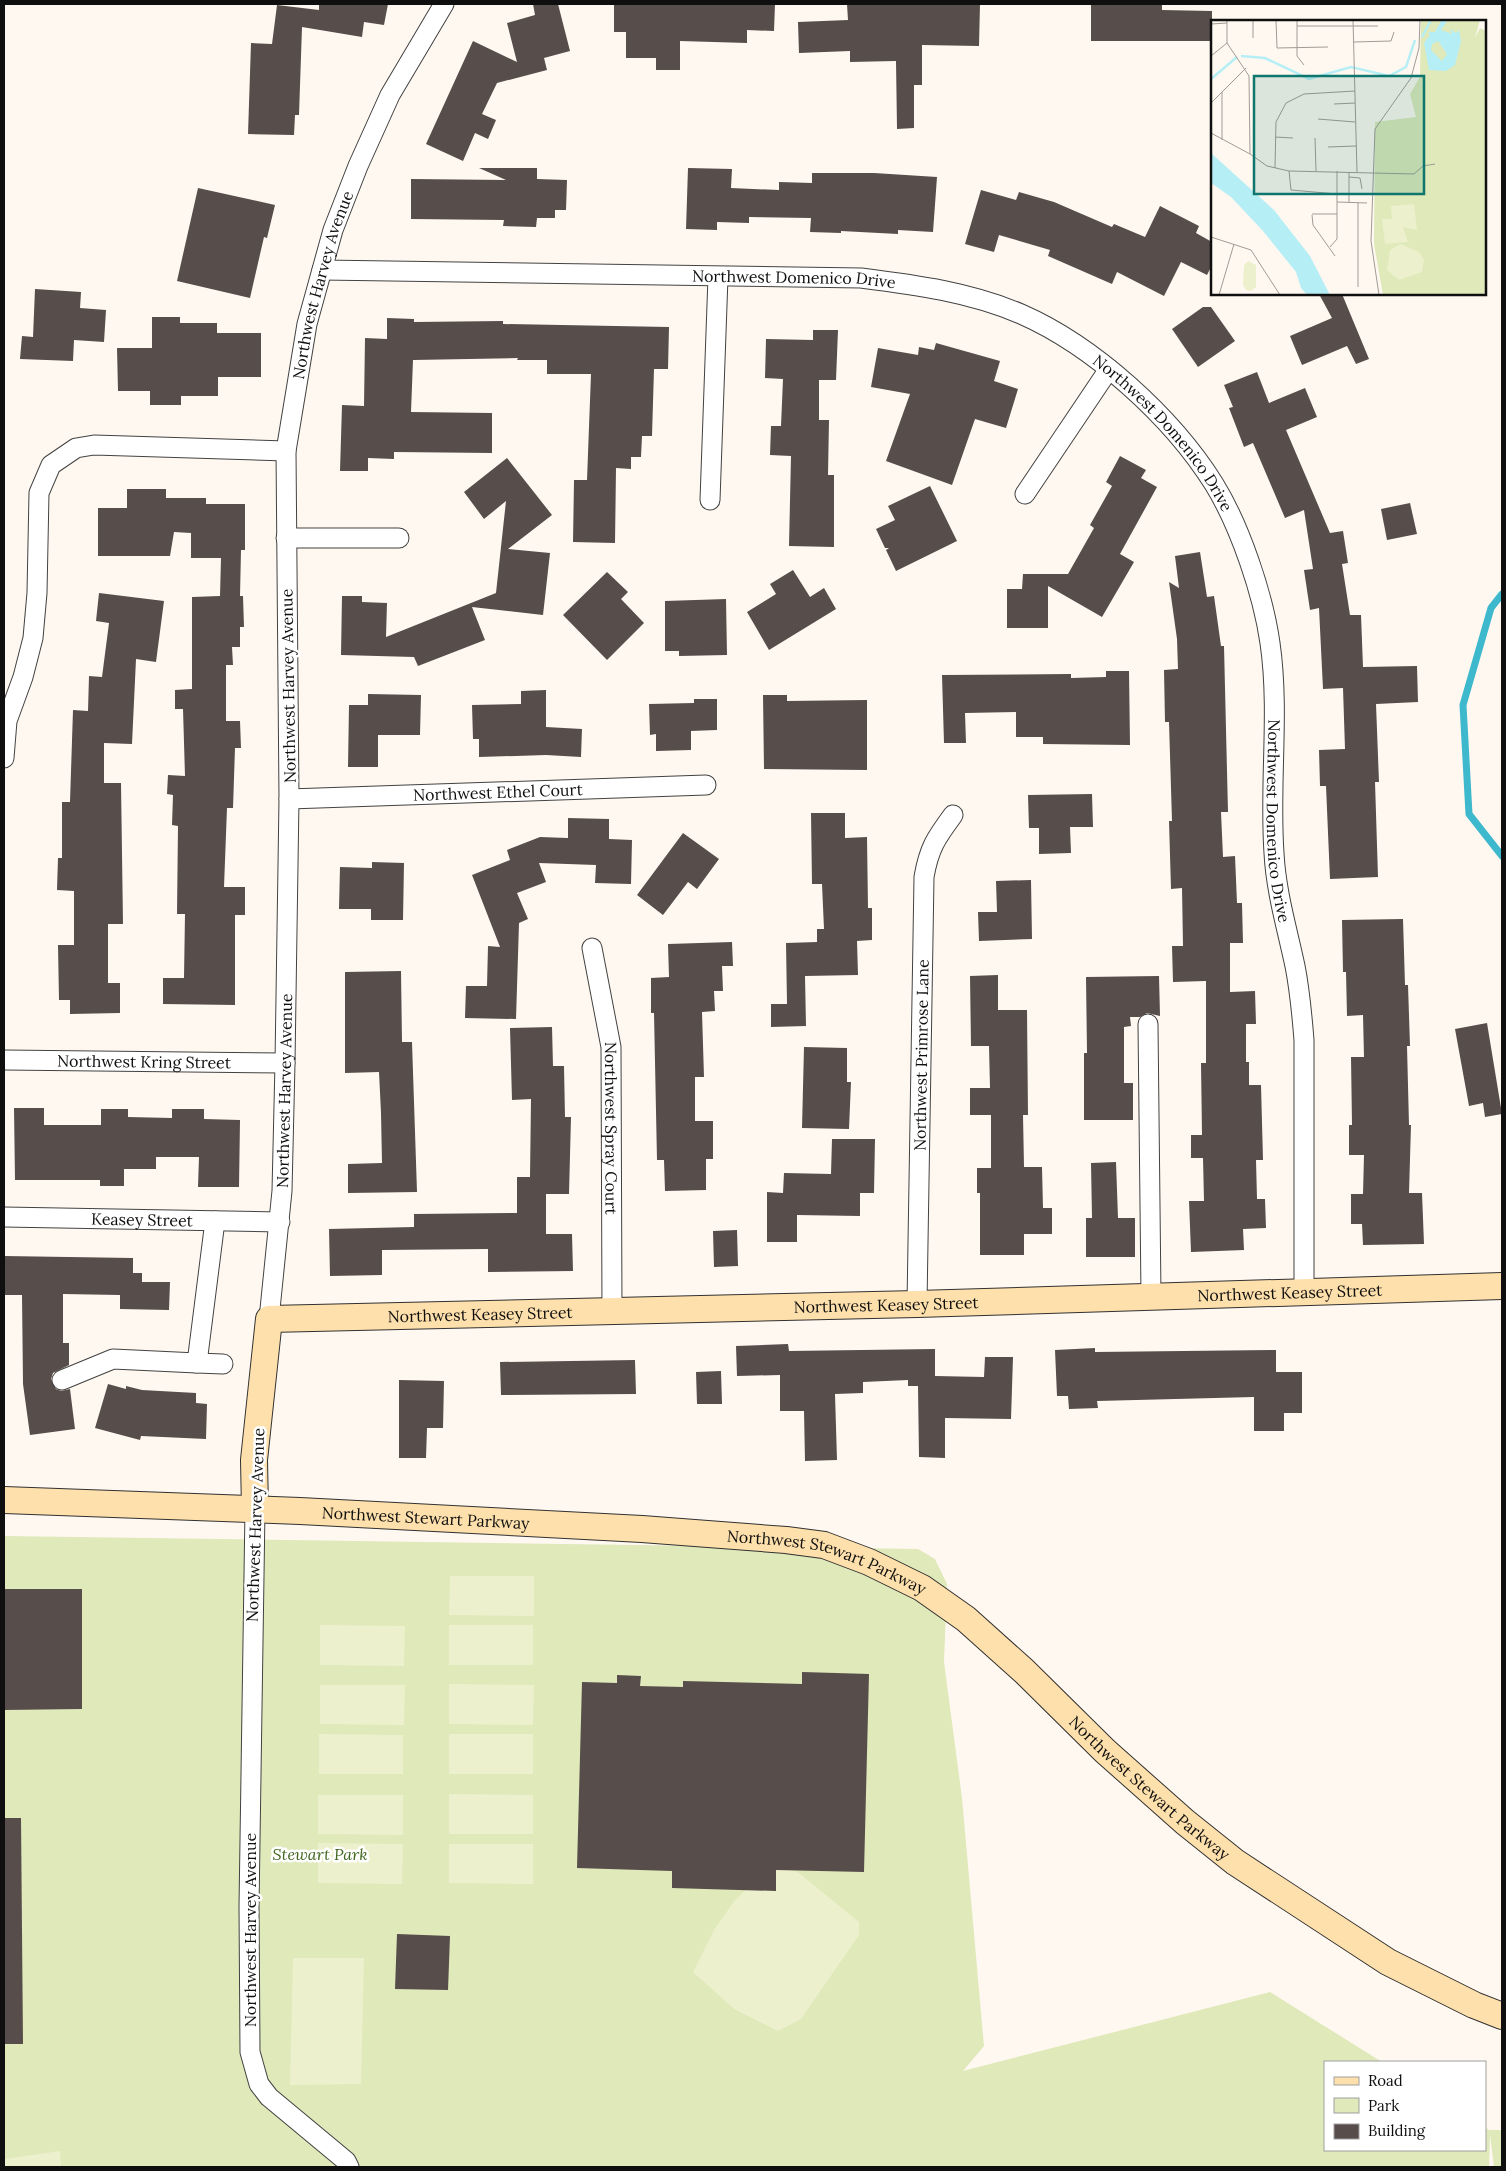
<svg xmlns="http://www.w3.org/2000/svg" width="1506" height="2171" font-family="Lora,serif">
  <rect width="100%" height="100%" fill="#fff8f0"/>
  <polygon fill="#dfe9ba" points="4,1536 918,1549 935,1559 947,1584 944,1662 962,1798 984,2046 963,2071 1270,1992 1382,2062 1325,2062 1325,2150 1485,2150 1485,2127 1489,2130 1502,2130 1502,2167 1494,2167 1490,2135 1489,2167 4,2167"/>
  <g fill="#edf0cc">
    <polygon points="450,1576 534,1576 534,1616 449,1615"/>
    <polygon points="320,1625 405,1626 404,1666 320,1665"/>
    <rect x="449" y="1625" width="84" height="40"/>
    <polygon points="449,1684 534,1685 533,1725 449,1724"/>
    <polygon points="320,1685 405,1685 404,1725 320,1724"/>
    <polygon points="319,1734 403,1735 403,1774 319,1774"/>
    <rect x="449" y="1734" width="84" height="40"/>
    <polygon points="449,1794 533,1795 533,1834 449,1834"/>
    <polygon points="318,1795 403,1795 403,1835 318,1834"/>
    <polygon points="318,1843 403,1844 402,1884 318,1883"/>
    <polygon points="449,1844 533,1844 533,1884 449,1883"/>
    <polygon points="774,1864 799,1873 859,1922 859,1935 801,2019 778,2031 734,2009 693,1972 714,1930 735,1900"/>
    <polygon points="293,1958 364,1958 361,2084 290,2085"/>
    <polygon points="60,2151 61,2167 4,2167 4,2159"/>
  </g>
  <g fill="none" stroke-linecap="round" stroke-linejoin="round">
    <polyline stroke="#3db8cc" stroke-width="7" points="1502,594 1491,608 1463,705 1469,814 1502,856"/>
  </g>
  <g fill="#574d4b">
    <polygon points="319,4 388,4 384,25 364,22 362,37 302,27 299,115 295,115 294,135 248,134 251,43 272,44 277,5 319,10"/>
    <polygon points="533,4 558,4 570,51 544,58 547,70 497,83 482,114 496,120 488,139 475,133 463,161 426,144 473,41 517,62 507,23 535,15"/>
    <polygon points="614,4 775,4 774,31 747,30 747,43 680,41 680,70 656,70 656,58 626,58 626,32 614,32"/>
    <polygon points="847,4 980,4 979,46 922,45 922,85 914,85 914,128 897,129 896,61 850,62 850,51 799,53 798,22 848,20"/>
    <polygon points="1091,4 1162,4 1162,10 1212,11 1212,41 1091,41"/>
    <polygon points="479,168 537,168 537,179 567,180 566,210 555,210 555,218 537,218 536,227 503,226 504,220 411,219 411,179 506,180"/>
    <polygon points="688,168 732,169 731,188 779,190 779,182 812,183 812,173 874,173 937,177 933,232 898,230 898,234 841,231 841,233 810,232 811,218 749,217 749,223 717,222 717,230 686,229"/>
    <polygon points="198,188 275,205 267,238 264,237 250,298 177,281"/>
    <polygon points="981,190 1016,200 1019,192 1054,202 1112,227 1114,224 1145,237 1160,206 1199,226 1196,233 1212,242 1212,265 1207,275 1181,262 1164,296 1117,272 1112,284 1048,256 1050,250 999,235 994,252 965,244"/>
    <polygon points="35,289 81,292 80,308 106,310 104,342 74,340 73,361 20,359 22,336 33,337"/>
    <polygon points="1319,294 1342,294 1369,359 1356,364 1347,346 1302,365 1290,336 1332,318"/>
    <polygon points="1203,307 1211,307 1235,341 1198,367 1172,329"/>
    <polygon points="152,317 180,317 180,323 217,323 217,333 261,333 261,377 218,377 218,396 181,396 181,405 150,405 150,391 118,391 117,348 152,348"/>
    <polygon points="387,318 414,319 414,322 503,321 503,324 669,327 668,369 654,369 652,436 642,436 641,457 631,457 631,469 616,468 615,543 573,542 574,480 587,480 591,374 547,374 547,360 517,360 518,358 413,360 411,412 492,413 492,453 394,452 394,459 368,458 368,471 340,471 342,405 364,406 365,338 387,339"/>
    <polygon points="813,330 838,330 836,380 819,380 819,420 829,420 828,475 834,475 834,547 789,546 791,456 770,455 771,426 781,426 783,379 765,378 766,339 813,340"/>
    <polygon points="936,343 1000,361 994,381 1018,389 1006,428 975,419 952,485 886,461 910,394 871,387 878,348 918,355 919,347 934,350"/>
    <polygon points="1257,372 1269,403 1305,388 1317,417 1286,430 1330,533 1343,531 1348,563 1342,564 1350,615 1361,615 1363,667 1417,666 1418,702 1376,704 1379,782 1375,782 1378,877 1330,879 1326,786 1320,786 1319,750 1345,749 1343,688 1323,689 1319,608 1310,610 1304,570 1313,569 1304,510 1285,518 1253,443 1244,447 1229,408 1233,407 1224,385"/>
    <polygon points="1120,456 1146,470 1141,478 1157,487 1120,554 1134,562 1102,617 1048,586 1048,628 1007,628 1007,589 1022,589 1023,574 1068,574 1094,528 1090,525 1112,486 1106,482"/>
    <polygon points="507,458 552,515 508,549 550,553 543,615 472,607 485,640 418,666 414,657 341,655 342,596 362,596 362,602 387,603 386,637 496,593 506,501 484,519 464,492"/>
    <polygon points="930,486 957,541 896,571 886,550 889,548 885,548 876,529 895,520 888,506"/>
    <polygon points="127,489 166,489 166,498 206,498 206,504 245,504 245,550 241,550 240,596 243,596 244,627 240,627 240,647 232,647 233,665 226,665 226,721 240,721 241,748 235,748 233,808 227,808 224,887 245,887 245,915 235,915 235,1005 163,1004 163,978 184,978 185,914 177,914 178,826 172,825 173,795 167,794 168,775 185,776 183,709 175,709 175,690 192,689 192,597 220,596 221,558 191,558 191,533 174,532 170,556 98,556 98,508 127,508"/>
    <polygon points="1410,503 1417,534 1387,540 1381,509"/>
    <polygon points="1200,552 1207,597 1214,596 1221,646 1224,646 1228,812 1221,812 1223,857 1235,856 1237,903 1242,903 1243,943 1230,943 1230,992 1255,991 1256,1024 1246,1024 1246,1062 1249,1062 1249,1085 1261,1085 1263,1160 1256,1160 1257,1199 1265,1199 1266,1228 1243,1229 1244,1250 1191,1252 1189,1201 1204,1201 1203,1158 1191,1158 1191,1135 1202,1135 1201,1063 1206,1063 1206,981 1173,982 1172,946 1183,946 1182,888 1171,889 1169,821 1172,821 1169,722 1165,722 1164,670 1178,669 1177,639 1169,582 1179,588 1175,556"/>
    <polygon points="793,570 810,597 824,588 836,609 769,650 747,612 776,594 770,584"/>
    <polygon points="607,572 628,592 621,599 644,623 607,660 563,615"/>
    <polygon points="99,593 164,601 156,662 136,659 132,744 104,743 104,783 121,783 123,924 108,924 108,983 120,983 120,1013 70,1014 70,1000 59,1000 58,945 74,945 74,891 57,890 58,858 62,858 62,802 70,802 73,710 88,711 89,676 102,677 109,623 96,621"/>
    <polygon points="726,599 727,655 679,656 679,651 665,651 665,601"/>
    <polygon points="1106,671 1129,671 1130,745 1043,744 1043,737 1016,737 1016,712 965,713 966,743 944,743 942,675 1071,674 1071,678 1106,677"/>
    <polygon points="546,690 546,727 582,729 581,757 546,755 479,757 479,739 473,739 472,705 521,704 521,691"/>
    <polygon points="368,694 421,695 420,735 378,735 378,767 348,767 349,705 368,705"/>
    <polygon points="763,695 787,695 787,701 867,700 867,770 764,769"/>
    <polygon points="694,699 717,699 717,730 691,731 691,750 656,751 656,734 650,735 649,704 694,703"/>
    <polygon points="1092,794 1093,827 1070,827 1071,853 1039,854 1039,828 1029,828 1028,795"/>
    <polygon points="811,813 845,813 845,838 867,837 868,908 872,908 872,940 857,941 858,975 805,976 806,1026 771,1027 771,1004 787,1004 786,943 817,942 817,929 824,929 822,884 812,884"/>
    <polygon points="568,818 609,819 609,839 632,840 631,884 595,883 596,865 539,863 546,882 517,893 528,919 519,923 516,1019 465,1018 466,986 487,986 488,946 500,947 472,875 510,860 507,850 540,837 568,838"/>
    <polygon points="683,833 719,859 697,889 688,882 663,915 637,895"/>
    <polygon points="372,862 404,863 403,920 371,920 371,909 339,909 340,867 372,868"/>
    <polygon points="1031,880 1032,939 979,941 978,912 997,912 996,881"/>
    <polygon points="1403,919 1405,985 1408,985 1410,1046 1407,1046 1409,1125 1411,1125 1409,1193 1422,1193 1424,1244 1363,1245 1362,1224 1351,1224 1351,1194 1363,1194 1364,1155 1349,1155 1349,1125 1352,1125 1351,1057 1364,1057 1363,1015 1347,1016 1346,972 1343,972 1342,920"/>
    <polygon points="732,942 733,966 722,966 723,991 714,991 715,1011 702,1012 704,1077 695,1077 695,1121 713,1121 713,1159 706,1159 706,1190 665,1191 664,1160 657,1160 654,1013 651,1013 651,978 669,977 668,944"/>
    <polygon points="401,971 402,1042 412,1042 417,1192 348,1193 348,1164 382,1163 381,1113 379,1072 345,1073 345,972"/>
    <polygon points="998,975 998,1010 1027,1010 1028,1115 1023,1115 1024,1167 1042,1167 1043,1208 1052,1208 1052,1234 1024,1234 1024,1255 980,1255 980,1193 977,1193 977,1168 991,1168 991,1115 970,1115 970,1088 990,1088 989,1046 971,1046 970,976"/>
    <polygon points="1159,976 1160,1016 1147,1013 1140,1017 1130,1017 1131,1026 1124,1027 1124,1083 1133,1083 1133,1120 1084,1120 1084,1053 1087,1053 1086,977"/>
    <polygon points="1487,1023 1502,1114 1485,1117 1483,1103 1469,1106 1455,1029"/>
    <polygon points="552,1027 553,1066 564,1066 565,1117 571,1117 569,1194 546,1194 546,1234 572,1234 573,1271 488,1272 488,1249 382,1250 382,1275 330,1276 329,1229 414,1227 414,1214 517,1213 517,1177 530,1177 531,1099 512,1100 510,1028"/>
    <polygon points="804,1047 847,1048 847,1082 851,1082 849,1129 802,1128"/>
    <polygon points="14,1108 44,1108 44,1125 101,1125 101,1109 128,1109 128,1117 172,1118 172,1109 204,1109 204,1119 240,1120 239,1187 198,1187 199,1157 156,1157 156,1169 124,1169 124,1186 100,1186 100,1180 15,1180"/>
    <polygon points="832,1139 875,1139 874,1193 860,1193 860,1216 797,1215 797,1242 767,1242 767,1192 783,1193 784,1173 831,1174"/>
    <polygon points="1116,1162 1118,1218 1135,1218 1135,1257 1086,1257 1086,1218 1092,1218 1091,1163"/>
    <polygon points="737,1230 738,1266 714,1267 713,1231"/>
    <polygon points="4,1256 133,1258 133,1273 142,1273 142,1282 170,1282 169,1310 120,1309 120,1295 63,1294 63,1343 69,1343 69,1365 53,1373 51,1379 56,1389 61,1391 70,1389 75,1429 30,1435 23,1384 22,1295 4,1295"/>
    <polygon points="788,1344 789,1351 935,1349 935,1376 984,1377 985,1357 1013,1357 1011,1419 945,1418 945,1458 919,1457 918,1386 908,1386 908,1380 863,1382 863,1393 835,1394 837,1460 805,1461 804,1411 780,1411 780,1375 737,1376 736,1346"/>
    <polygon points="1095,1348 1095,1352 1276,1350 1276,1372 1302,1372 1302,1413 1284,1413 1284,1431 1254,1431 1254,1397 1097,1401 1098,1408 1069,1409 1068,1396 1057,1396 1055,1350"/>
    <polygon points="635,1360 636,1394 501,1395 500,1362"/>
    <polygon points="721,1371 722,1404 697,1404 696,1372"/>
    <polygon points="399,1380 444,1381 443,1428 427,1428 426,1458 399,1458"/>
    <polygon points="108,1384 126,1389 126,1386 142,1390 196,1393 196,1403 207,1404 206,1439 141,1436 140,1440 95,1428"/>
    <polygon points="4,1589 82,1589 82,1709 4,1710"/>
    <polygon points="802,1672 869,1674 864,1872 776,1870 776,1891 672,1888 672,1871 577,1868 582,1682 617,1683 617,1675 641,1676 640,1686 683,1687 683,1681 802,1684"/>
    <polygon points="4,1818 21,1818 23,2044 4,2044"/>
    <polygon points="397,1934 450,1936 448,1990 395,1989"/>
  </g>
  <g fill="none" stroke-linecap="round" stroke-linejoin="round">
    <defs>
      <g id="street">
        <path id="s1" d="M322,270L861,278C916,285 970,292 1021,314C1094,346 1172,417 1214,484C1240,526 1263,594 1270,643C1280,712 1269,784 1274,853C1276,892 1287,928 1295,966C1300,991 1302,1015 1304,1040V1291"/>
        <polyline points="1025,494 1109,369"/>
        <polyline points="710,500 718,277"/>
        <polyline points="286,538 399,538"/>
        <polyline points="4,758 7,721 23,677 33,638 37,593 39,493 51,465 76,448 94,445 286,451"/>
        <path id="s2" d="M289,799L706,785"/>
        <path id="s3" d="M592,948L611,1047L612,1312"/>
        <polyline points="1148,1024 1151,1296"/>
        <path id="s4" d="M4,1060L285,1063"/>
        <path id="s5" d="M4,1217L280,1222"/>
        <path id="s6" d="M917,1304L924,877C929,848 936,838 953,815"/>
        <path id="s7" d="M269,1319L282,1191L285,1063L289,799L286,451L307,324L333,230L358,166L390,95L444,4"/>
        <polyline points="197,1363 223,1364"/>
        <polyline points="62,1380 113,1359 197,1363 215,1221"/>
        <polyline points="255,1509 249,1907 250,2052 259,2084 269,2097 346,2161 349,2167"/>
      </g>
      <g id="secondary">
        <path id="s8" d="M4,1500L300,1511L642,1529L786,1540L824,1545L869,1562L922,1588L966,1619L1024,1671L1105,1751L1185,1822L1235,1862L1388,1962L1474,2005L1502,2016"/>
        <path id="s9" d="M255,1509L254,1460L269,1319L917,1304L1502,1286"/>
      </g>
    </defs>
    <use href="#street" stroke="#424242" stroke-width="21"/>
    <use href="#secondary" stroke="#313131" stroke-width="28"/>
    <use href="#street" stroke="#fff" stroke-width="19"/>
    <use href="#secondary" stroke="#fee0ac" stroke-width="26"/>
  </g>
  <g text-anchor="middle" stroke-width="5" stroke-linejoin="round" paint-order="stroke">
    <g font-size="16" fill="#0f0f0f" stroke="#fff">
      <text dy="6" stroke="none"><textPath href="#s1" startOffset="472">Northwest Domenico Drive</textPath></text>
      <text dy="6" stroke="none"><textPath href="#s7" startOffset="1039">Northwest Harvey Avenue</textPath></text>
      <text dy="6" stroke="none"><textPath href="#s1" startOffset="892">Northwest Domenico Drive</textPath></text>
      <text transform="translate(288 686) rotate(-91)" y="6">Northwest Harvey Avenue</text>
      <text dy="6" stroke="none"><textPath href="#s2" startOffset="209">Northwest Ethel Court</textPath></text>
      <text dy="6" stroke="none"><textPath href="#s1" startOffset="1312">Northwest Domenico Drive</textPath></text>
      <text dy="6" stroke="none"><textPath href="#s6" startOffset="249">Northwest Primrose Lane</textPath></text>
      <text dy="6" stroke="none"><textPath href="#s4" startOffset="140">Northwest Kring Street</textPath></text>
      <text dy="6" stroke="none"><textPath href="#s7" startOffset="229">Northwest Harvey Avenue</textPath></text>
      <text dy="6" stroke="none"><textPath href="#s3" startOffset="182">Northwest Spray Court</textPath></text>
      <text dy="6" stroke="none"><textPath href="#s5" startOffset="138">Keasey Street</textPath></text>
      <text dy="6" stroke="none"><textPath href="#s9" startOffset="1212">Northwest Keasey Street</textPath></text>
      <text dy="6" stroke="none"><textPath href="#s9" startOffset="808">Northwest Keasey Street</textPath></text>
      <text dy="6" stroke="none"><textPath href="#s9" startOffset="402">Northwest Keasey Street</textPath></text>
      <text dy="6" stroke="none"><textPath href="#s8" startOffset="422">Northwest Stewart Parkway</textPath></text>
      <text transform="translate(255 1525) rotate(-88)" y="6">Northwest Harvey Avenue</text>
      <text dy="6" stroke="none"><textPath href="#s8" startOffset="828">Northwest Stewart Parkway</textPath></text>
      <text dy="6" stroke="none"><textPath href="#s8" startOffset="1232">Northwest Stewart Parkway</textPath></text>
      <text transform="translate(250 1930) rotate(-90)" y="6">Northwest Harvey Avenue</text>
    </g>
    <g font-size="16" font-style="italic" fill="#40661f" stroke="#fff">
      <text x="320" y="1860">Stewart Park</text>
    </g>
  </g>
  <g transform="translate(1211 20)">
    <rect width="275" height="275" fill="#fff8f0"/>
    <path d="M210,0H269L264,18L269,8L275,11V275H172L163,224L164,102L205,97L199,74L209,57Z" fill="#dfe9ba"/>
    <path d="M203,184L206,210L192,207L197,222L174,224L171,199H181L180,186ZM190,224L208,232L213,240L211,252L188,260L176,250L179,230ZM37,241L45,245V267L40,271L35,270L32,265L33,245Z" fill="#edf0cc"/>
    <path d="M237,0L230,10L241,14L239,9L245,13L248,10L250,21L244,45L235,51L218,50L213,23L219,15L217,12H224L230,1ZM227,21L236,34L231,41L220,30L221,24ZM0,133L63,190L99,236L119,275H96L90,268L85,252L52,211L20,177L0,163Z" fill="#b6eef6" fill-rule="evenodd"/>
    <path fill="none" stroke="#b6eef6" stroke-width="2.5" d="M211,17L220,0M30,36L54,38L98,59L140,47L178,56L195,47L204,20M0,59L26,37"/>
    <path fill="none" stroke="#9f9b96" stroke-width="1" d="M16,0V23L38,56L39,134M42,0V18M65,0L66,28L117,27M86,0V36L93,45M142,0L146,152M0,4L16,3M86,6H167M143,22L180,21L183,12M0,36L16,23M11,72V120M0,83L35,48M123,84L144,83M107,99L144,102M0,113L39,134M64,117L82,118M104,118L105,151M117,127L145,126M39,134L56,146L78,151L203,154L212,146L224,144M64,148L65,102L75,83L93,74L144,71M78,151L80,170L126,174M138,157L149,158L151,169M126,182L156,183M138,183V152M147,183V267M101,194H126M101,195L102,205L124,236M0,217L40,230L69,275M119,227L126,219V151M8,275L23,224M168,275L160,221L164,109L200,58L208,28L209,0"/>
    <path fill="#0f766e" fill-opacity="0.15" stroke="#0f766e" stroke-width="2.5" d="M43,56H213V174H43Z"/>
    <rect width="275" height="275" fill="none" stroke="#0f0f0f" stroke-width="2.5"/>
  </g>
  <rect width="1506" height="2171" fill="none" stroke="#0f0f0f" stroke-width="10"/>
  <rect x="1324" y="2061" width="162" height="90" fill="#ffffff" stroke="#9f9f9f"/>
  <rect x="1334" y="2077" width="25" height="8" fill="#fee0ac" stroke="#9f9f9f"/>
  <text x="1368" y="2086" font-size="15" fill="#0f0f0f">Road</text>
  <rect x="1334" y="2098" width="25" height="15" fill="#dfe9ba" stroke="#9f9f9f"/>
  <text x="1368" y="2111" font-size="15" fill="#0f0f0f">Park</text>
  <rect x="1334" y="2124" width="25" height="15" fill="#574d4b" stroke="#9f9f9f"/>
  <text x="1368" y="2136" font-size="15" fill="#0f0f0f">Building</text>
</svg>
